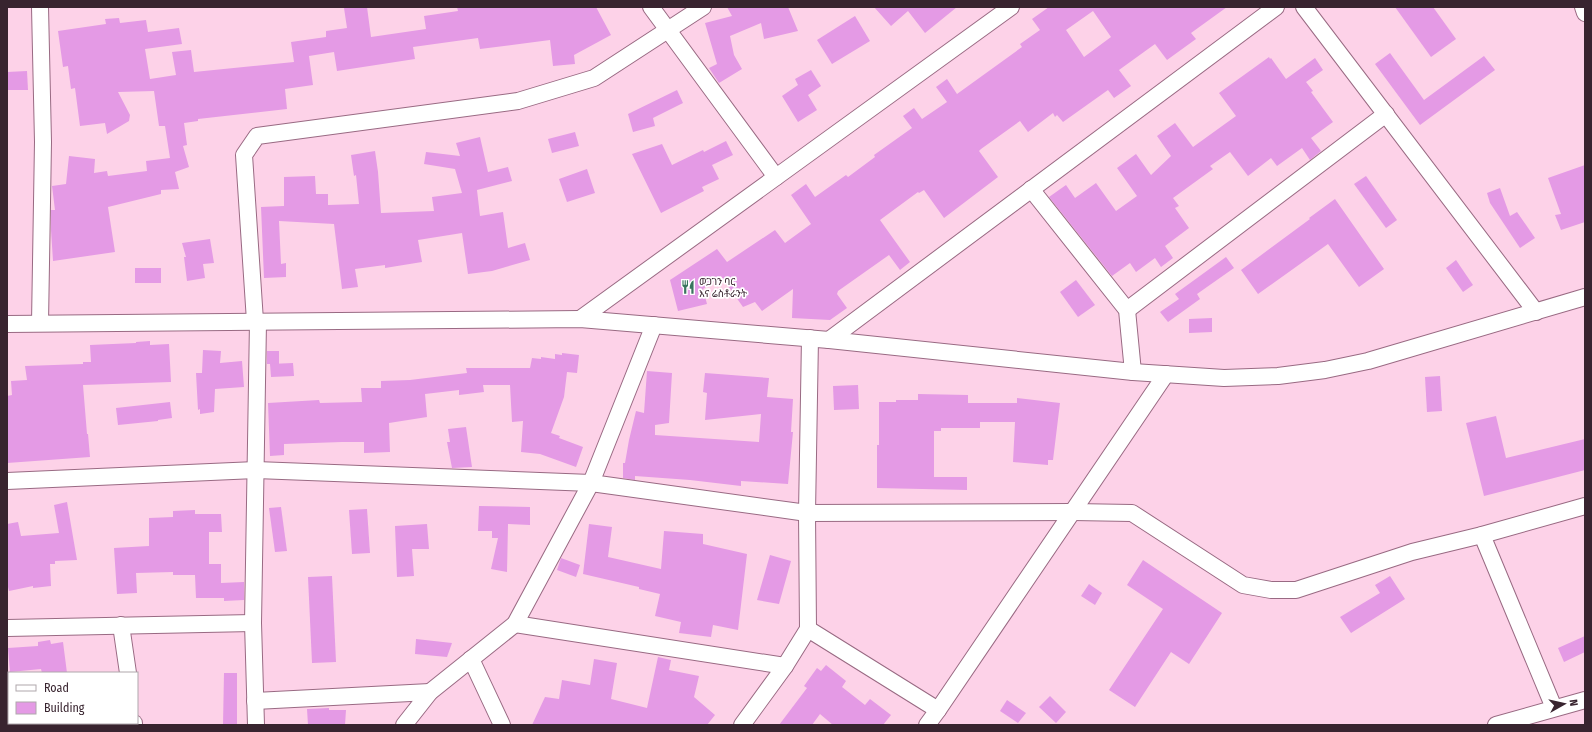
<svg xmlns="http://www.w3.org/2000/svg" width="1592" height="732" font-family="'Fira Sans Condensed','Noto Sans Ethiopic',sans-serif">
  <rect width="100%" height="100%" fill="#fdd2e8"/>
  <g fill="#e49ae5" fill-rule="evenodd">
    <polygon points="356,7 367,7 371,37 426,29 424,16 458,11 457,7 596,7 611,35 574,55 575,64 553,66 550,40 480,49 478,38 413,47 415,59 337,71 334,52 309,56 313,85 285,89 287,109 198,119 198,121 184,123 187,145 183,146 189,167 175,172 179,189 161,190 161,194 108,207 115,252 53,261 51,230 51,210 55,210 52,186 66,184 69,156 95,159 94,173 107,171 108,176 147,171 146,161 170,158 165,126 159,126 154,91 118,92 130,115 129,121 107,134 105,123 80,126 75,88 71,89 68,66 63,67 58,31 106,24 105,19 119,18 120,23 146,20 148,32 179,28 182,44 145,49 150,79 176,75 172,52 191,50 194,72 294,62 291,42 326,37 326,31 347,28 344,8"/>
    <polygon points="727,7 788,7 798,31 764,39 761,23 730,36 734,55 742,69 719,83 709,68 717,64 705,23 732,16"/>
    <polygon points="874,7 957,7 925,33 908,11 891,26"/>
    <path d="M1049,7H1227L1191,33L1196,39L1167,60L1155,44L1119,70L1131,86L1114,98L1108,90L1063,122L1057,115L1055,117L1053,113L1028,132L1020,121L981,149L979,151L998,177L944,218L924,190L919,193L918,192L880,220L910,262L900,270L889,255L838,291L837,294L847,308L830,320L792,318L793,289L762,311L755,302L743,307L721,276L703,289L707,304L678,311L670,280L717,249L727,262L775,230L785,243L811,224L791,195L806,184L815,197L846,175L848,177L875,157L874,155L912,128L903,116L914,108L922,119L947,102L936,87L947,79L957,94L1022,47L1020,44L1040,30L1032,19ZM1093,11L1111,37L1084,57L1066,30Z"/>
    <polygon points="1395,7 1433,7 1456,39 1431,57"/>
    <polygon points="855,16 870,41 832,64 817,40"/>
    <polygon points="1390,53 1424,100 1484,56 1495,70 1420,125 1375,64"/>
    <polygon points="1269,57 1270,59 1271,58 1286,79 1315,58 1323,70 1306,82 1313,91 1311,92 1333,122 1311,138 1321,151 1310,160 1302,148 1277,166 1271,158 1248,176 1230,152 1210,166 1213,169 1173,198 1179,206 1175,208 1189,228 1165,246 1173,258 1161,267 1155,258 1136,272 1130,263 1112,276 1049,197 1066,185 1075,198 1096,183 1116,211 1137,196 1117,168 1136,154 1151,175 1171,156 1157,136 1175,123 1193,147 1236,116 1219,93"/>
    <polygon points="811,70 821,86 808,95 817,110 798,122 782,96 798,85 795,79"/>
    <polygon points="27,71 28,90 7,90 7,72"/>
    <polygon points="677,90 683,103 653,118 655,126 633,132 628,114"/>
    <polygon points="575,132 579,146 552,153 548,139"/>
    <polygon points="480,137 488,172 508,167 512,181 477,190 480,216 503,212 508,248 525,243 530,260 492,271 468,274 462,233 418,240 422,262 385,268 385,265 355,269 358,287 342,289 334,224 279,221 281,264 286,263 286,277 264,278 261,207 284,206 284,177 315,176 316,194 328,194 328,205 359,204 356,175 354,176 351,155 375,151 378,172 381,213 434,211 432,197 462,193 455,169 424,164 426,152 460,156 456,143"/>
    <polygon points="726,141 733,155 712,165 719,179 702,187 704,191 661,213 632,154 662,144 672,165 703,150 704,152"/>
    <polygon points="1585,165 1585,222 1561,230 1555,215 1561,214 1548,178"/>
    <polygon points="587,169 595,193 567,202 559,179"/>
    <polygon points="1366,176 1397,220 1386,228 1354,184"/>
    <polygon points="1500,188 1510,216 1517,212 1535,238 1520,248 1490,203 1487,193"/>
    <polygon points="1335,199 1384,269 1359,287 1328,244 1258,294 1241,270 1310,219 1309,218"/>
    <polygon points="210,239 214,263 203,264 205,278 187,281 184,257 186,257 182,243"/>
    <polygon points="1226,257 1234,268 1197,294 1200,299 1168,322 1160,312 1179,299 1175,294"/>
    <polygon points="1456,260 1473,285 1463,292 1446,268"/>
    <rect x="135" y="268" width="26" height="15"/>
    <polygon points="1076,280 1095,305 1078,317 1060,292"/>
    <polygon points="1212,318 1212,332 1189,333 1189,319"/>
    <polygon points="150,341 150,345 169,344 171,382 83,385 87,434 88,434 90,457 7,463 7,396 12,395 11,381 27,380 25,366 83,364 83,362 91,362 90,345 136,343 136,342"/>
    <polygon points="203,350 221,351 220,363 242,361 244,387 215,389 214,412 200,414 200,409 198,410 196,373 202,373"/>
    <rect x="267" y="351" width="12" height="13"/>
    <polygon points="562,353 579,355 577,373 567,372 564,397 551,433 560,436 559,438 583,447 576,467 540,454 521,452 523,421 512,422 510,385 483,385 484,392 459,395 459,390 425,394 427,417 389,423 390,452 364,453 364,442 342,442 284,444 284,455 270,456 268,403 319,400 320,403 362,402 361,388 381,388 381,381 410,380 467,373 466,368 530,368 532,358 541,359 541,357 555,359 555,354 562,355"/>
    <polygon points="293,363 294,376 271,377 270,364"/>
    <polygon points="647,371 672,373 669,423 655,425 655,435 759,442 761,414 705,420 707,393 703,392 705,373 769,378 767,397 793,399 791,432 793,432 788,484 741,481 741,486 690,480 635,476 635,480 623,478 623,463 625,463 629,440 636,411 644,413"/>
    <polygon points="1440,376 1442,411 1427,412 1425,377"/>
    <polygon points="858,385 859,409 834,410 833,386"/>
    <polygon points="918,394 968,395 968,403 1017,403 1017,398 1060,403 1053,460 1048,460 1048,465 1013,462 1015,422 980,422 980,428 941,428 941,431 934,431 934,477 967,477 967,490 877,488 877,445 879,445 879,402 896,402 896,400 918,400"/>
    <polygon points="170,402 172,418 158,420 158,421 118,425 116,408"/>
    <polygon points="1496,416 1506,458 1585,439 1585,470 1484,496 1466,423"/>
    <polygon points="466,427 472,467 452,468 447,442 450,442 448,429"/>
    <polygon points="67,502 77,560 55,561 55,564 50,564 51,586 33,588 33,586 9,591 7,583 7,524 18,522 21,536 59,533 54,505"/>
    <polygon points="479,506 530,507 530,525 508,524 507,572 491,569 498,538 492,538 492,531 478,531"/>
    <polygon points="281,507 287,551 275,552 269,508"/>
    <polygon points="367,509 370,553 352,554 349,510"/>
    <polygon points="195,510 195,514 221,514 222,532 209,532 209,564 221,564 221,583 244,582 244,600 224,601 224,598 196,598 195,575 173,575 173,572 136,573 137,593 117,594 114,548 149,546 149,518 173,517 173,511"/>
    <polygon points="427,524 429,549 412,549 414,576 397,577 395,526"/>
    <polygon points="589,524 612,527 608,557 661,569 664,531 703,534 703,544 747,554 738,630 713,625 711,637 679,633 681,622 655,616 660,594 639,589 639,587 583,574"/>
    <polygon points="770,555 791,561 779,604 757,600"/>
    <polygon points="561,558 580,565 576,577 557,570"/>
    <polygon points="1143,560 1222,613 1189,664 1171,652 1135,707 1109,690 1163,609 1127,585"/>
    <polygon points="332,576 336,662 312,663 308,577"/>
    <polygon points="1390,576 1405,599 1351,633 1340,617 1380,593 1375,585"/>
    <polygon points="1089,584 1102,593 1095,605 1081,596"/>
    <polygon points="1585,636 1585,652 1564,662 1558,648"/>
    <polygon points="416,639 452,643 447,657 415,654"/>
    <polygon points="50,640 51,644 63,642 67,673 42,673 41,669 10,672 8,648 38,646 38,642"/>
    <polygon points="658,657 671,660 669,670 699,676 694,697 715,715 707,725 532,725 545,697 559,699 562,680 590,685 594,659 617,663 611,699 647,708"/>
    <polygon points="826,665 846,681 842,687 865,705 870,699 891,715 883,725 833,725 820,714 812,725 779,725 807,688 804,686 817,668 821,671"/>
    <polygon points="224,673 237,673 237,725 223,725"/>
    <polygon points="1050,696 1066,712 1056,723 1039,707"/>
    <polygon points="1007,700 1026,713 1018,723 1000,711"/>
    <polygon points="329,708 329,710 346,710 345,725 308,725 307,709"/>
  </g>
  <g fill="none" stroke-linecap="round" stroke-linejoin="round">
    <defs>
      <g id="minor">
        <polyline points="40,7 43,142 40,323"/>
        <polyline points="651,7 776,177"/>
        <polyline points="1304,7 1536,312"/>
        <polyline points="1583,7 1585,13"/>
        <polyline points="1031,189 1127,310 1133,372"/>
        <polyline points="1127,310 1386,114"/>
        <polyline points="580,319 1011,7"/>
        <polyline points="255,321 244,155 257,136 518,101 594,78 703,7"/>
        <polyline points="7,324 580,319 829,340 1133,372 1224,378 1278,376 1325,370 1368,361 1585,297"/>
        <polyline points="829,340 1276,7"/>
        <polyline points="7,481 256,470 591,483 807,513 1073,512 1132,513 1243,585 1271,590 1296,590 1412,552 1482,535 1585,506"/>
        <polyline points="1482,535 1554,708"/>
        <polyline points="515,624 785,666"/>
        <polyline points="121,625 128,673"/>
        <polyline points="7,628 253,623"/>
        <polyline points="808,629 938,710"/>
        <polyline points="471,659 502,725"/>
        <polyline points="255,701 430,692"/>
        <polyline points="134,723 134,725"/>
        <polyline points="256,725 253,623 258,322"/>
        <polyline points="404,725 430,692 515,624 591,483 654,325"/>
        <polyline points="742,725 785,666 808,629 807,513 810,338"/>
        <polyline points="927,725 938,710 1166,374"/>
        <polyline points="1496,725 1585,700"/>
      </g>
    </defs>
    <use href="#minor" stroke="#996a83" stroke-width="18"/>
    <use href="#minor" stroke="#fff" stroke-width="16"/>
  </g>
  <defs>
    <symbol id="restaurant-bare" viewBox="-9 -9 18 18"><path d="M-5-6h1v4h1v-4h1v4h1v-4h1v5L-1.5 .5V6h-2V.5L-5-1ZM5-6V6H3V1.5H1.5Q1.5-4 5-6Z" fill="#3a745e" stroke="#fff" stroke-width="2.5" paint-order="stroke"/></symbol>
  </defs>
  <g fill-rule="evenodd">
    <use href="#restaurant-bare" x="678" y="277" width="20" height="20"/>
  </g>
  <g text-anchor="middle" stroke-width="3.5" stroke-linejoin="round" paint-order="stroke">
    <g font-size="10" fill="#38242f" stroke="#fff" text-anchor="start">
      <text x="699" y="285">ወጋገን ባር<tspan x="699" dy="12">እና ሬስቶራንት</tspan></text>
    </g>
  </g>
  <rect width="1592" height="732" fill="none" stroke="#38242f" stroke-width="16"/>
  <rect x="8" y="672" width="130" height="52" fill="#ffffff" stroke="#afa7ac"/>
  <rect x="16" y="685" width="20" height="6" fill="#ffffff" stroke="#afa7ac"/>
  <text x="44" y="692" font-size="12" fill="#38242f">Road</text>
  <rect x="16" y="702" width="20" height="12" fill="#e49ae5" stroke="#afa7ac"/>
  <text x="44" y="712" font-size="12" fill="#38242f">Building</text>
  <g transform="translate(1564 704) rotate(82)" stroke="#ffffff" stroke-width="3" paint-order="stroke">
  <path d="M0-3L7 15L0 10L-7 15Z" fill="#38242f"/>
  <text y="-6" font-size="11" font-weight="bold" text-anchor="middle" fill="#38242f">N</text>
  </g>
</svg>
